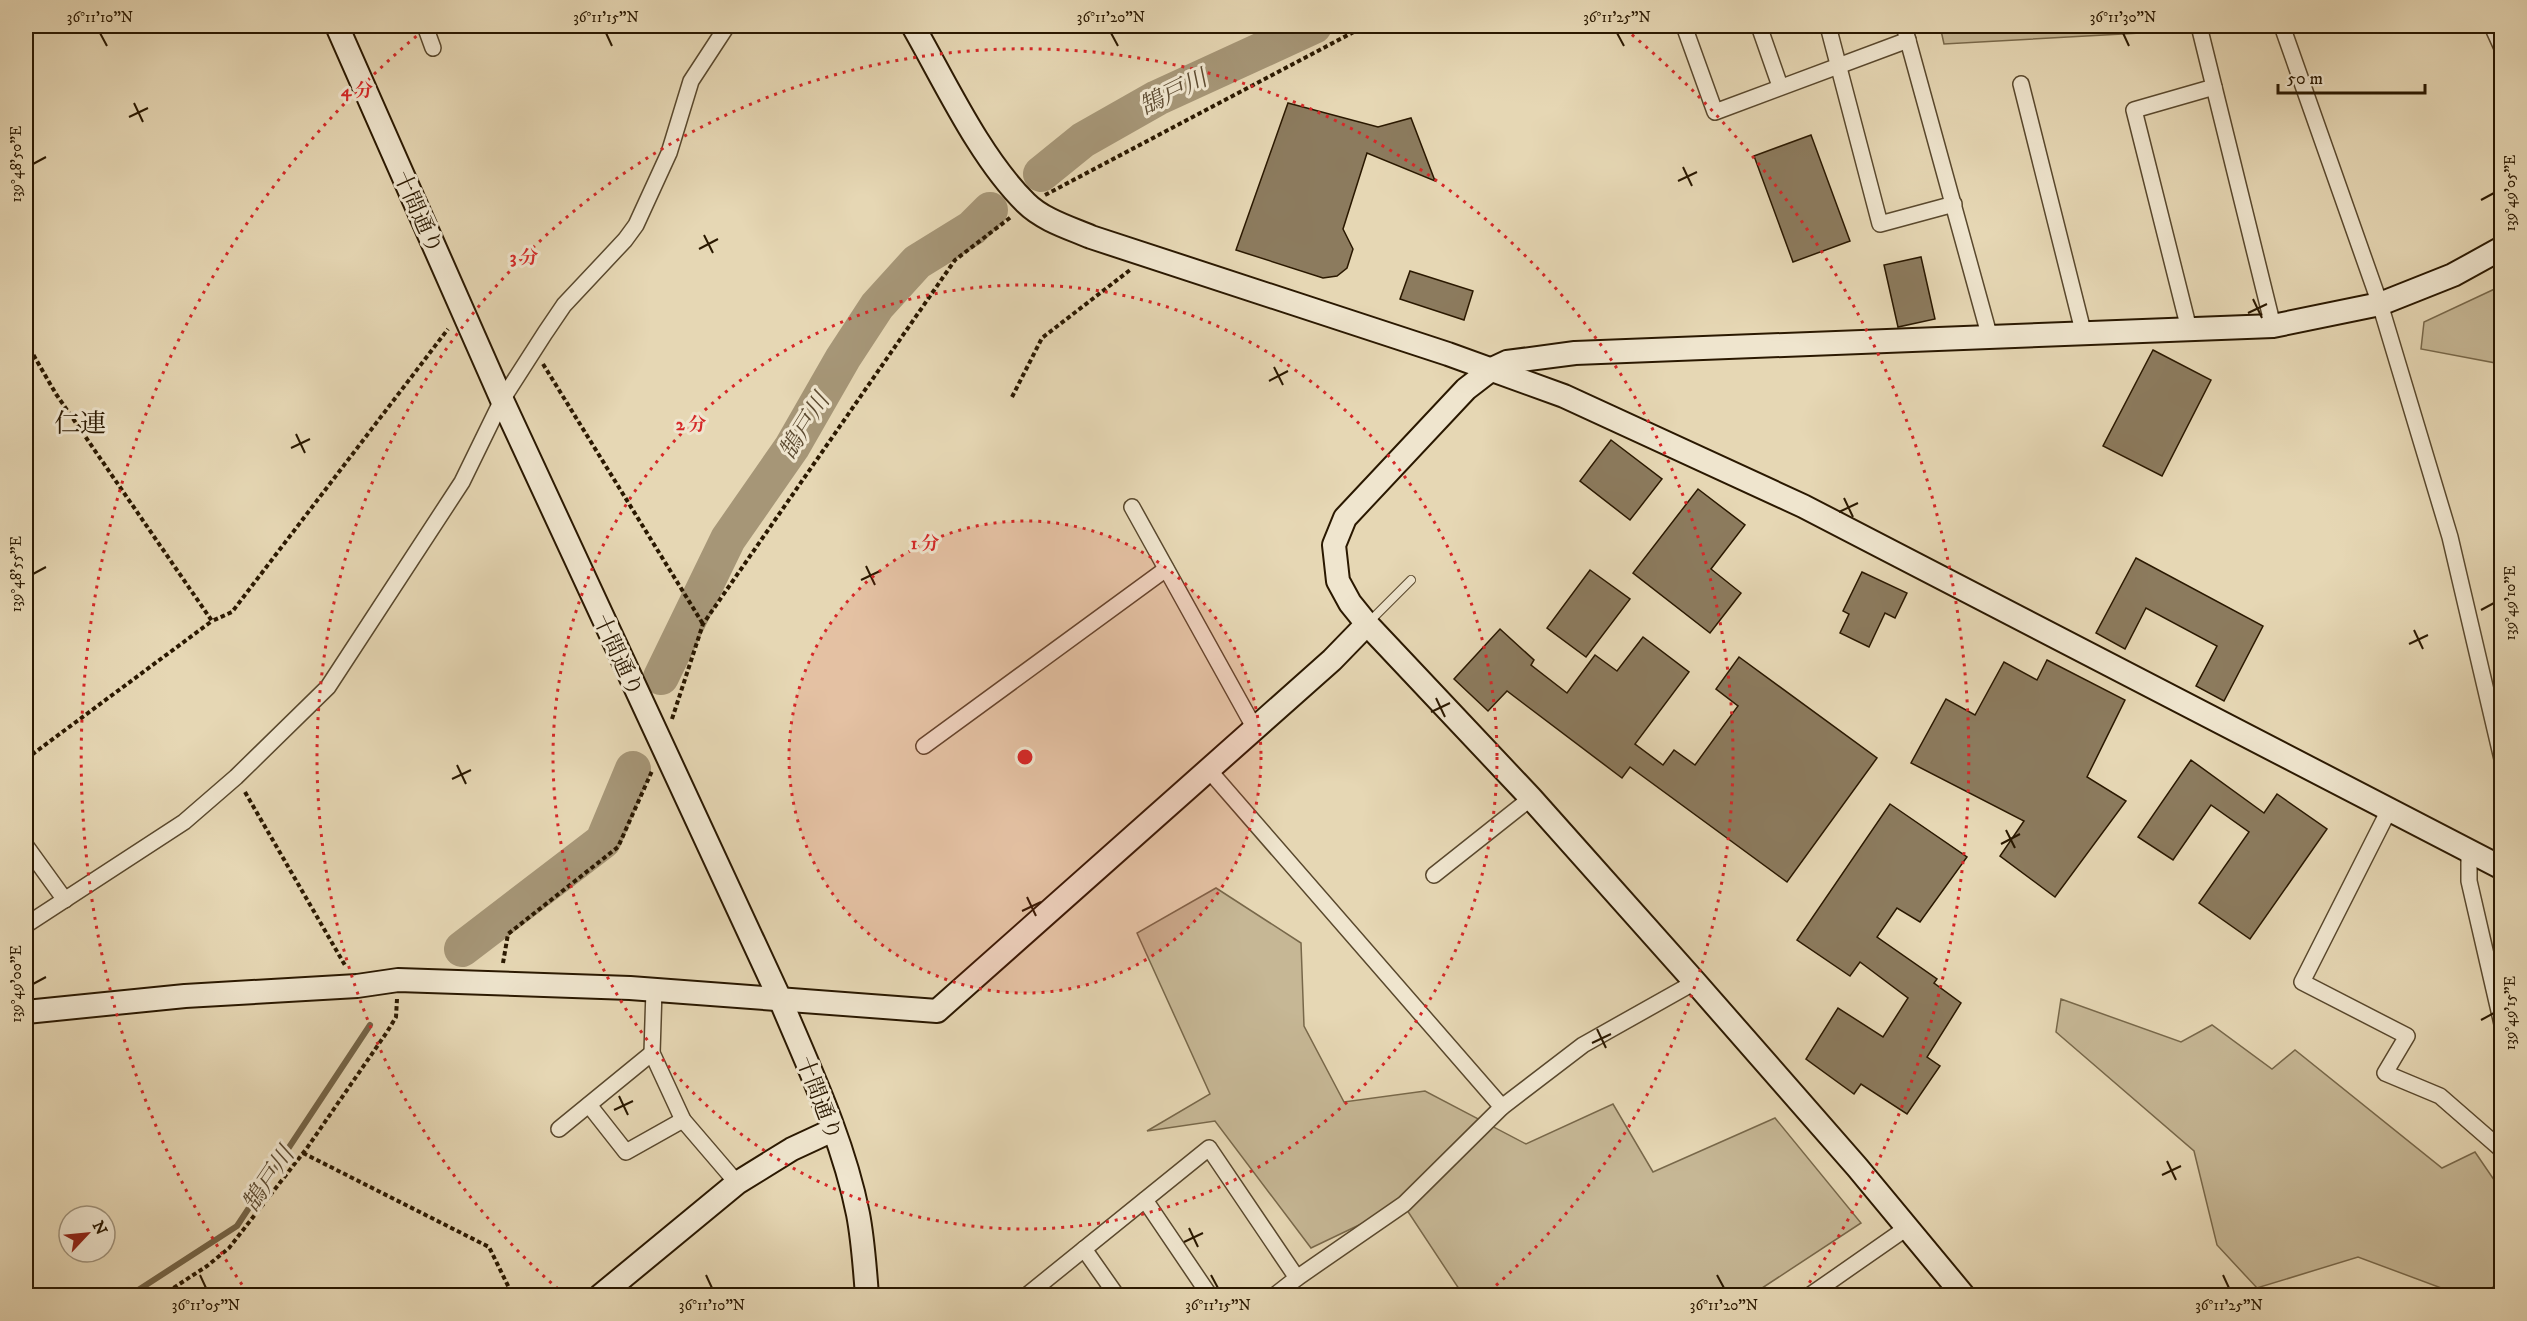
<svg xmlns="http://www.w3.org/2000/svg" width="2527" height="1321" font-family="'IM FELL DW Pica','Noto Serif JP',serif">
  <rect width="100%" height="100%" fill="#e6d7b4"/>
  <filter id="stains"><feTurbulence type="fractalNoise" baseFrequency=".00333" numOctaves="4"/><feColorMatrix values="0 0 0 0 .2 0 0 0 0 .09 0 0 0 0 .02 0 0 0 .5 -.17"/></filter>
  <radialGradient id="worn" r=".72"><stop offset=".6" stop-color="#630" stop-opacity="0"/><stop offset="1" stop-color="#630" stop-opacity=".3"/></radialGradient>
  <g fill="#c6b795" stroke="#78684a" stroke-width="1.5">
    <polygon points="1940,26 2210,26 2212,29 1944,44"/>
    <polygon points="2501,286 2501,364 2421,349 2424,322"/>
    <polygon points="1216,888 1301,943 1304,1026 1344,1102 1425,1091 1526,1144 1613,1104 1653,1172 1775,1118 1861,1223 1750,1296 1463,1295 1403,1204 1311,1248 1215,1121 1147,1131 1210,1094 1137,933"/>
    <polygon points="2061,999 2181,1042 2212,1025 2272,1069 2295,1050 2442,1168 2475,1152 2501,1190 2501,1281 2482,1295 2460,1295 2358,1257 2257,1288 2217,1245 2194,1151 2056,1032"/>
  </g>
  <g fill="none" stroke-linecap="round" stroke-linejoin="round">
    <polyline stroke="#746447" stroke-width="6" points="129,1296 237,1226 370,1025"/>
    <g stroke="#a69677" stroke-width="36">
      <polyline points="1041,174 1083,140 1157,98 1314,26"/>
      <polyline points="661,677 728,539 792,447 843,358 877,306 917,262 972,228 990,210"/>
      <polyline points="462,949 603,841 633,769"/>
    </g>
  </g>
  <g fill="#8c7b5e" stroke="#2a1800" stroke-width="1.5">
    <polygon points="1288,103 1378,127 1411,118 1435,181 1367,153 1343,229 1353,249 1347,268 1337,276 1323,278 1236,250"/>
    <polygon points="1811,135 1850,241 1793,262 1754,156"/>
    <polygon points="1921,257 1935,319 1898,327 1884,265"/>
    <polygon points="1410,271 1473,291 1464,320 1400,299"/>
    <polygon points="2153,350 2211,380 2162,476 2103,446"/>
    <polygon points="1611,440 1662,479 1630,520 1580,481"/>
    <polygon points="1698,489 1745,525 1711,569 1741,593 1710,633 1633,573"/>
    <polygon points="2136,558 2263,626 2224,701 2196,686 2217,646 2146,608 2125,649 2096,633"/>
    <polygon points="1590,570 1630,599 1586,657 1547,628"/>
    <polygon points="1862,572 1907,593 1895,618 1885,613 1869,647 1840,633 1849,614 1843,611"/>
    <polygon points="1500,629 1534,660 1531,665 1567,693 1595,655 1617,671 1643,637 1689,672 1635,744 1663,765 1674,750 1695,765 1738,706 1716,689 1739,657 1877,758 1787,882 1630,767 1622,778 1507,691 1488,711 1454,679"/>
    <polygon points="2047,660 2125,700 2087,777 2126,801 2055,897 2000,856 2024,821 1911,763 1946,699 1975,715 2004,662 2037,680"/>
    <polygon points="2191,760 2264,813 2277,794 2327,829 2250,939 2199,903 2249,832 2211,805 2173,860 2138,837"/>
    <polygon points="1890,804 1967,857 1920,922 1897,908 1877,937 1937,979 1934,983 1961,1003 1927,1057 1940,1066 1907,1114 1861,1084 1854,1094 1806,1059 1838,1008 1883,1037 1908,998 1860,962 1850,976 1797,940"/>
  </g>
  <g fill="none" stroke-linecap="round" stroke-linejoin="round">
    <defs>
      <polyline id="lane" points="1368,623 1411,580"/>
      <g id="street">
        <polyline points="425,26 433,48"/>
        <polyline points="1684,26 1715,112 1908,40"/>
        <polyline points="1759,26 1780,86"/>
        <polyline points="1828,26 1880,224 1954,204"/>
        <polyline points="1904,26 1990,338"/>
        <polyline points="2199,26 2273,326"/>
        <polyline points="2282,26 2380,304 2450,537 2502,759"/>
        <polyline points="2492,26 2502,48"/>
        <polyline points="2021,84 2084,335"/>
        <polyline points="2189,329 2134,110 2214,87"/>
        <polyline points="1132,507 1254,727"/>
        <polyline points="924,746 1166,569"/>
        <polyline points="1207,768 1502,1107"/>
        <polyline points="2389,810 2302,982 2407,1036 2385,1073 2440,1096 2502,1150"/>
        <polyline points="26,846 65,900"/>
        <polyline points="2469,851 2469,881 2502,1024"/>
        <polyline points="1434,875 1531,798"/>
        <polyline points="26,925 184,822 236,777 328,687 462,482 502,400 545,333 564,305 625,240 636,225 669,153 691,81 727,26"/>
        <polyline points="654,990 652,1053 683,1120 737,1183"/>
        <polyline points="589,1105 626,1152 683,1120"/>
        <polyline points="559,1129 652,1053"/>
        <polyline points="1145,1200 1210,1296"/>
        <polyline points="1084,1249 1117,1296"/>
        <polyline points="1297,1278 1404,1204 1502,1107 1583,1045 1695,982"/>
        <polyline points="1026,1296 1209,1148 1297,1278 1274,1296"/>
        <polyline points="1809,1296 1908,1227"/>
        <polyline points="2500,1296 2502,1294"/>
      </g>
      <g id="secondary">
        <path d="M337,26L502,400L780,999C809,1068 843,1139 858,1214C863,1240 865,1268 867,1296"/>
        <path d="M913,26C945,82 980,158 1026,203C1043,220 1070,228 1091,237L1448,354L1564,396L1803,506L2502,868"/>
        <polyline points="26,1012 185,996 357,986 398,980 630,988 937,1011 1332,660 1367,624"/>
        <polyline points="600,1296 737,1183 792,1149 833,1130"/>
        <polyline points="1964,1296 1857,1167 1695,982 1531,798 1367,624 1350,603 1338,581 1334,545 1345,518 1466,389 1492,369 1507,362 1575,353 2273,326 2380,304 2453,275 2502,248"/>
      </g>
    </defs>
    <use href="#lane" stroke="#59482d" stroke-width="10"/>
    <use href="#street" stroke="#59482d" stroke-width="18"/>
    <use href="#secondary" stroke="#2a1800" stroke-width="26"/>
    <g stroke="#2a1800" stroke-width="4" stroke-dasharray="4.5 3" stroke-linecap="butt">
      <polyline points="1045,195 1365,26"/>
      <polyline points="26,342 56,394 212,621 232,612 448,329"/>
      <polyline points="543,364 703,624"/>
      <polyline points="1012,397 1042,338 1130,270"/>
      <polyline points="672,719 703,624 955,260 1011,217"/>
      <polyline points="26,759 212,621"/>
      <polyline points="245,792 346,967"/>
      <polyline points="503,963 508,934 618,847 652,771"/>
      <polyline points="303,1153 489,1247 513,1296"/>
      <polyline points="161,1296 207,1266 229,1248 307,1148 387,1032 396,1017 397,999"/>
    </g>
    <use href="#lane" stroke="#efe5ce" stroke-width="8"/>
    <use href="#street" stroke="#efe5ce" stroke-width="15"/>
    <use href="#secondary" stroke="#efe5ce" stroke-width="22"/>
  </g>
  <path fill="none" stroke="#2a1800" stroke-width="2" d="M100,33L107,46M606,33L612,46M1111,33L1118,46M1617,33L1624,46M2123,33L2129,46M134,103L143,122M129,117L148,108M33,164L46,157M1683,167L1692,186M1678,181L1697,172M2481,200L2494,193M704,235L713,253M699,249L718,239M2253,299L2262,318M2248,313L2267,304M1274,367L1283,385M1269,381L1288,371M296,434L305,453M291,448L310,439M1844,498L1853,517M1839,512L1858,503M866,566L875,585M33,574L46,567M861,580L880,571M2481,610L2494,603M2414,630L2423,649M2409,644L2428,635M1436,698L1445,717M1431,712L1450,703M457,765L466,784M452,779L471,770M2006,830L2015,848M2001,844L2020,834M1027,897L1036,916M1022,911L1041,902M33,984L46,977M2481,1020L2494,1013M1597,1029L1606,1048M1592,1043L1611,1034M619,1096L628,1115M614,1110L633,1101M2167,1161L2176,1180M2162,1175L2181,1166M1189,1228L1198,1247M1184,1242L1203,1233M200,1275L206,1288M706,1275L712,1288M1211,1275L1218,1288M1717,1275L1724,1288M2223,1275L2229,1288"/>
  <circle cx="1025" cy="757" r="236" fill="#d62828" fill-opacity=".12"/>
  <g fill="none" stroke="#d62828" stroke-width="3" stroke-dasharray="3 6">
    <circle cx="1025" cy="757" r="236"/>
    <circle cx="1025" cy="757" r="472"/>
    <path d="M565 1295A708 708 0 1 1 1485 1295"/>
    <path d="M247 1292A944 944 0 0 1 425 29M1625 29A944 944 0 0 1 1803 1292"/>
  </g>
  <g text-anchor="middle" stroke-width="6" stroke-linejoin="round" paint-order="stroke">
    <g font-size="22" fill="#2a1800" stroke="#efe5ce">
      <text transform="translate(419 212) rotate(66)" y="8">十間通り</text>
      <text transform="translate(619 655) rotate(65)" y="8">十間通り</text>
      <text transform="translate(820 1098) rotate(69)" y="8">十間通り</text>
    </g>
    <g font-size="24" font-style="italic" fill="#5c4a30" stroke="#efe5ce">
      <text transform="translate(1173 92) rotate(-26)" y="8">鵠戸川</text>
      <text transform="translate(804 426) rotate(-58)" y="8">鵠戸川</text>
      <text transform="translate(268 1179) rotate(-56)" y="8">鵠戸川</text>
    </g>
    <g font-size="26" fill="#2a1800" stroke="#efe5ce">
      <text x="80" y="432">仁連</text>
    </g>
  </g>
  <circle cx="1025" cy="757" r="9" fill="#d62828" stroke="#efe5ce" stroke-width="3"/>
  <g font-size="18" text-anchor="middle" font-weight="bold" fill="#d62828" stroke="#efe5ce" stroke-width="6" stroke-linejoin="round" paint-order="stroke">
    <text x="357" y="96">4 分</text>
    <text x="524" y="263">3 分</text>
    <text x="691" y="430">2 分</text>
    <text x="925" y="549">1 分</text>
  </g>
  <rect width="2527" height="1321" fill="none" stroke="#e6d7b4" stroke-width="66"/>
  <g transform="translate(87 1234) rotate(64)"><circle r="28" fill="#efe5ce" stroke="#a0937c" stroke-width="1.5"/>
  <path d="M0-4.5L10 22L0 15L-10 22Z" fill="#8f2418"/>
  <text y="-9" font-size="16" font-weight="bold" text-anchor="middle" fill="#2a1800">N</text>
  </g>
  <path d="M2278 84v9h147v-9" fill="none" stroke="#2a1800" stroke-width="3"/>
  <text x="2287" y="84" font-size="18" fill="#2a1800" stroke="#efe5ce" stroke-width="4.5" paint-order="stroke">50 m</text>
  <rect x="33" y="33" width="2461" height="1255" fill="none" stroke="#2a1800" stroke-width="2"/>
  <g font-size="15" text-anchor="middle" fill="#2a1800">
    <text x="100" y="22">36°11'10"N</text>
    <text x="606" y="22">36°11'15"N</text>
    <text x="1111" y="22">36°11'20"N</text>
    <text x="1617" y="22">36°11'25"N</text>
    <text x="2123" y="22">36°11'30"N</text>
    <text transform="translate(16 164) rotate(-90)" y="5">139°48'50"E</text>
    <text transform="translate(2510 193) rotate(-90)" y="5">139°49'05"E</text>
    <text transform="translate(16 574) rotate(-90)" y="5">139°48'55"E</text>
    <text transform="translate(2510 603) rotate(-90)" y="5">139°49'10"E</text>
    <text transform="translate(16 984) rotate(-90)" y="5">139°49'00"E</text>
    <text transform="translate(2510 1013) rotate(-90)" y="5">139°49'15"E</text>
    <text x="206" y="1310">36°11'05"N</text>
    <text x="712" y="1310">36°11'10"N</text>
    <text x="1218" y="1310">36°11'15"N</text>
    <text x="1724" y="1310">36°11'20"N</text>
    <text x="2229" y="1310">36°11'25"N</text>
  </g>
  <rect width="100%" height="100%" filter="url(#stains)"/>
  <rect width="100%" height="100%" fill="url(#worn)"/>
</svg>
